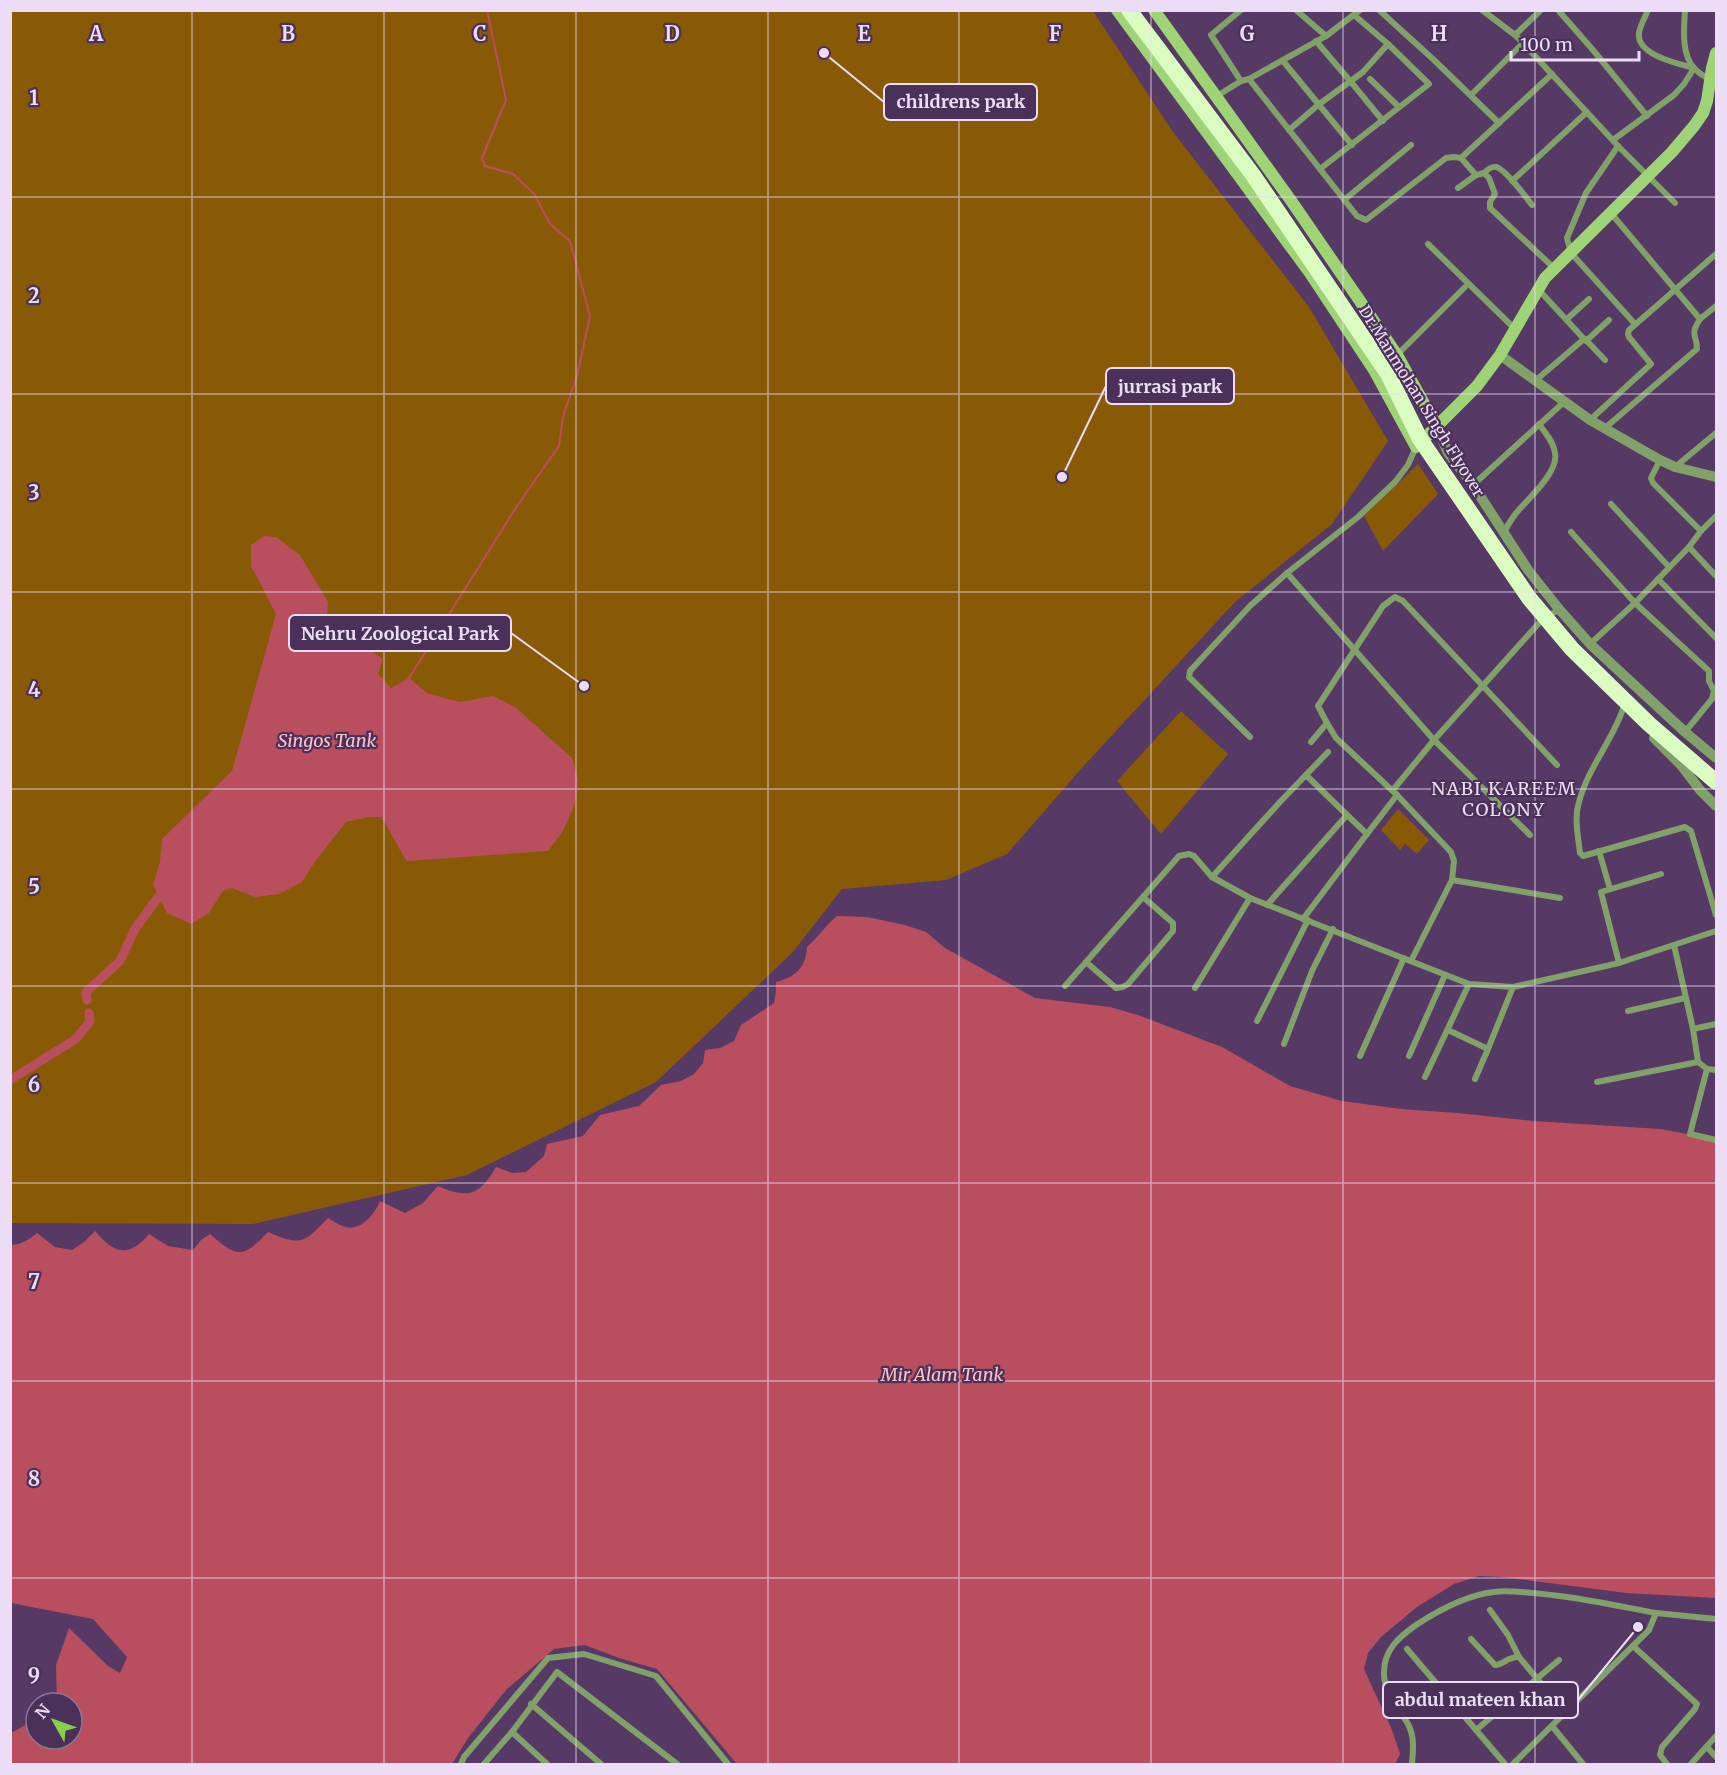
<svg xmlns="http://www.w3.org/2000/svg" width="1727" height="1775" font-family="Merriweather,serif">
  <rect width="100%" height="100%" fill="#563a65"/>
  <g fill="#895a05">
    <polygon points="11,11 1093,11 1173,132 1309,307 1388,441 1332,524 1235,602 1080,770 1007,854 946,880 842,889 792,953 656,1082 467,1175 253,1224 11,1223"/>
    <polygon points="1418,464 1438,494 1383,551 1364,516"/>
    <polygon points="1181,711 1228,754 1161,834 1117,781"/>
    <polygon points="1398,809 1429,840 1417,854 1405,844 1400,850 1381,830"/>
  </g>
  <g fill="#b94e5f">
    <path d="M264,536L276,537L300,555L328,602L327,619L336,638L354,639L383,659L378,674L391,688L409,678L427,693L459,702L493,696L515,707L572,758L578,779L575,803L563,831L548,851L407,861C397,847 391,831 381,817H368L346,822L314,863L302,882L279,894L255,897L232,888L223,891L209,913L191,924L167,913L153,885L160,862L162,839L232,771L276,614L251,566V545Z"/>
    <path d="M837,916L867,917L905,925L926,932L945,948L1035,998L1110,1007L1138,1015L1222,1047L1290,1086L1342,1101L1401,1109L1457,1113L1534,1121L1660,1129L1716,1139V1598L1626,1593L1503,1577L1479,1576L1454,1584L1417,1607L1381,1637L1368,1653L1364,1669L1392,1730L1400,1754L1395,1764H737L657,1669L619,1658L585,1645L554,1649L506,1690L468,1738L452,1764H11V1733L36,1719V1739H72V1703H57L56,1665L69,1628L108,1666L120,1673L127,1657L93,1619L11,1603L10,1245C21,1245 30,1239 37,1233L55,1247L72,1250L84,1242L95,1231C114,1254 129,1258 149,1234L168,1246L193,1250L201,1240L210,1234C238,1259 243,1258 268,1232C301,1246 303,1244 328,1218C333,1221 340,1226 346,1227C362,1231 375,1213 380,1201L405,1213L423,1203L438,1186C468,1199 479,1196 496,1167L512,1173L526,1172L544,1156L547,1144L583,1136L600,1115L639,1106L661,1085L681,1081L694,1074L703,1063L705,1050L720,1048L734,1041L741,1025L774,1003L776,991V982C795,977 806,968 807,947C818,937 826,925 837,916Z"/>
  </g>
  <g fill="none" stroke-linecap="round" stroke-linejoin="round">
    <polyline stroke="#b94e5f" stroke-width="2" points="409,678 517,506 559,446 563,416 577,376 590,316 570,241 550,224 535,195 513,174 485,166 482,158 506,100 487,10"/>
    <g stroke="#b94e5f" stroke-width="9">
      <polyline points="87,1000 86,992 120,961 135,929 159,896"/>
      <polyline points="10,1080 76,1039 90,1021 89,1013"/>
    </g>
    <g stroke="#80a268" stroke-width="6">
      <polyline points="1241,10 1211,35 1241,81"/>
      <polyline points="1296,10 1326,36"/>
      <polyline points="1379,10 1434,60 1499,123"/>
      <polyline points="1482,10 1515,35 1523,43 1618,146 1675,203"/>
      <polyline points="1558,10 1593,50 1647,116"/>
      <path d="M1685,10C1684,28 1681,54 1694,68C1697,72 1704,76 1709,79"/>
      <polyline points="1515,35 1541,10"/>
      <polyline points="1316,41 1351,82 1383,121"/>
      <polyline points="1283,61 1352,145"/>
      <polyline points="1249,79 1357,216 1366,220 1446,158 1454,157 1461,158 1552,74"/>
      <polyline points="1370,79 1399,107"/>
      <polyline points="1471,95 1523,43"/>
      <polyline points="1217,96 1241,81 1249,79 1326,36 1360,10"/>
      <polyline points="1289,130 1318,105 1363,72 1388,44"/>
      <path d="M1613,140L1674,95L1684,84L1694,68C1679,64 1636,55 1639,33C1640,26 1645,17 1648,10"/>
      <polyline points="1618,146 1586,193 1567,238 1571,253 1635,324"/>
      <polyline points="1461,158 1476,175"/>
      <polyline points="1320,169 1429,84 1388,44 1354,15"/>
      <path d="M1484,173C1487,170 1491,166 1496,167C1505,169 1526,197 1532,205"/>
      <polyline points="1512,181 1587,112"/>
      <polyline points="1458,188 1476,175 1484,173 1489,178 1495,194 1490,202 1490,208 1554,268"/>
      <polyline points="1344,200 1411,145"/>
      <polyline points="1610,212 1700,319 1716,306"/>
      <polyline points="1428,244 1515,329"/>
      <polyline points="1567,319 1589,299"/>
      <polyline points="1585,339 1605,360"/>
      <polyline points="1586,341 1609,320"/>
      <polyline points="1384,364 1397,355 1468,284"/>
      <polyline points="1535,381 1584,339 1538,289"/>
      <polyline points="1590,420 1651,364 1629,337 1628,334 1629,330 1716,254"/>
      <path d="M1605,428L1697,349C1697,333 1689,337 1700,319"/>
      <polyline points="1660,460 1651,478 1653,483 1701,531"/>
      <polyline points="1675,467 1716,433"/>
      <polyline points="1473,485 1564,402"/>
      <polyline points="1611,504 1669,567"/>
      <path d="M1504,532C1508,525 1512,518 1517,512C1528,499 1559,472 1555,453C1554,442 1545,433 1539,424"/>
      <polyline points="1571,532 1635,603 1709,671 1709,681 1714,691 1712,699 1685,732"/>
      <polyline points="1689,547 1716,576"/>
      <polyline points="1287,573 1434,740 1530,835"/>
      <polyline points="1658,579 1716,638"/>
      <polyline points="1590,644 1635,603 1689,547 1701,531 1716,516"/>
      <path d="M1623,709C1612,741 1588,768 1579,802C1574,818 1578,836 1580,853L1583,856L1685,827L1691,831L1716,915"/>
      <polyline points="1327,723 1318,706 1383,606 1395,597 1403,601 1557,765"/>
      <polyline points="1250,737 1189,677 1190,671 1250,606 1287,573 1358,517 1395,482 1408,465 1416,447"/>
      <polyline points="1311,742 1327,723 1336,738 1397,795 1451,852 1454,861 1452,880 1411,961"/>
      <polyline points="1306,775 1347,815"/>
      <polyline points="1393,790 1434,740 1540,622 1559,609"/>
      <polyline points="1599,851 1610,889"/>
      <polyline points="1212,877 1280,802 1328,752"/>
      <polyline points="1452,880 1560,898"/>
      <polyline points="1267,905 1347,815 1367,834 1397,795"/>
      <polyline points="1303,919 1367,834"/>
      <polyline points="1674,945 1693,1029 1698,1062"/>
      <polyline points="1086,962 1116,988 1123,987 1128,984 1173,931 1173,923 1143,897"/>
      <polyline points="1619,963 1601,892 1661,874"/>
      <polyline points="1065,986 1179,856 1189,854 1194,856 1212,877 1250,898 1469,984 1513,987 1619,963 1716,931"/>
      <polyline points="1195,988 1250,898"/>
      <polyline points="1628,1011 1685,998"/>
      <polyline points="1257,1021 1308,920"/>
      <polyline points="1693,1029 1716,1024"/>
      <polyline points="1448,1030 1488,1049 1513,987"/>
      <polyline points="1284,1044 1312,971 1333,929"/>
      <polyline points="1360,1056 1404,958"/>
      <polyline points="1409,1056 1445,975"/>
      <polyline points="1707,1069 1690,1134 1716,1140"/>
      <polyline points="1425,1077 1469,984"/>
      <polyline points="1475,1079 1488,1049"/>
      <polyline points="1597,1082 1698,1062 1707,1069 1716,1070"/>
      <polyline points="1490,1610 1508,1635 1519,1657 1565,1712"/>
      <polyline points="1656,1613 1716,1619"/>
      <path d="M1471,1639L1495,1665C1504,1665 1508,1656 1519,1657"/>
      <polyline points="1633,1646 1697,1704 1695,1709 1662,1747 1660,1755 1667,1764"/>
      <polyline points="1407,1649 1505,1764"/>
      <polyline points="531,1704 601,1764"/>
      <polyline points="1552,1726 1583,1764"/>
      <polyline points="1476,1730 1559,1660"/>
      <polyline points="512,1732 547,1764"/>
      <polyline points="1707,1747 1716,1757"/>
      <polyline points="461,1764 464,1757 548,1658 584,1654 656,1676 728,1764"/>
      <polyline points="484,1764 512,1732 557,1672 677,1764"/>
      <path d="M1412,1764C1413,1751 1415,1737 1408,1724C1399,1708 1383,1692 1384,1672C1384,1650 1399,1637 1416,1625C1439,1610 1466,1595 1494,1592C1503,1590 1513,1592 1522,1592C1567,1595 1612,1605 1656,1613L1649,1630L1513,1764"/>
      <polyline points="1691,1764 1716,1736"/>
    </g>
    <g stroke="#80a268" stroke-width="10">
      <polyline points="1500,355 1590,420 1660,460 1675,467 1716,477"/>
      <polyline points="1437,427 1448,453 1473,485 1528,570 1559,609 1590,644 1685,732 1716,758"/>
      <polyline points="1654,738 1681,765 1700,790 1716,806"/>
    </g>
    <g stroke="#9ed376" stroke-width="12">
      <polyline points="1117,10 1310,273 1374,370 1416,447 1477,386 1500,355 1545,278 1672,152 1694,126 1703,113 1707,101 1712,68 1716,53"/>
      <polyline points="1154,10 1292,202 1397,355 1437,427"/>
    </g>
    <polyline stroke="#dafcc0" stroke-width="16" points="1129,10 1253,175 1388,374 1420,439 1529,598 1572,649 1649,724 1716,782"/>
  </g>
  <path fill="none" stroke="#ecdcf6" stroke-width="1.5" stroke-opacity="0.55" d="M192,10V1764M384,10V1764M576,10V1764M768,10V1764M959,10V1764M1151,10V1764M1343,10V1764M1535,10V1764M10,197H1716M10,394H1716M10,592H1716M10,789H1716M10,986H1716M10,1183H1716M10,1381H1716M10,1578H1716"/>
  <g text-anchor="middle" stroke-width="4.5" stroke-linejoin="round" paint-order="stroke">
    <g font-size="16" fill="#ecdcf6" stroke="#4b3059">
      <text transform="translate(1422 401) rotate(58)" y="6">Dr.Manmohan Singh Flyover</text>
    </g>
    <g font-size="18" font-style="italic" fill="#fdc2c7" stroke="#4b3059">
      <text x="327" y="747">Singos Tank</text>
      <text x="942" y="1381">Mir Alam Tank</text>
    </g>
    <g font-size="18" letter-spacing="1.5" fill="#ecdcf6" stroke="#4b3059">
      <text x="1504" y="795">NABI KAREEM<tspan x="1504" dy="21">COLONY</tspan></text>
    </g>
  </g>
  <g font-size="20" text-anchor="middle" font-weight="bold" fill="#ecdcf6" stroke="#4b3059" stroke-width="4.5" stroke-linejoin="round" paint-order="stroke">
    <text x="96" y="41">A</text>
    <text x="288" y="41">B</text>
    <text x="480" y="41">C</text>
    <text x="672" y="41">D</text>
    <text x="864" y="41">E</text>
    <text x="1055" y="41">F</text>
    <text x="1247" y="41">G</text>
    <text x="1439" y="41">H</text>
    <text x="34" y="105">1</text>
    <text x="34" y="303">2</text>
    <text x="34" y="500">3</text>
    <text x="34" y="697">4</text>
    <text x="34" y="894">5</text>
    <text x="34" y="1092">6</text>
    <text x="34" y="1289">7</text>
    <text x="34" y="1486">8</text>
    <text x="34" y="1683">9</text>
  </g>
  <path fill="none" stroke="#ecdcf6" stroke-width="2" d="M824 53L884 102M1062 477L1106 386M584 686L511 633M1638 1627L1578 1700"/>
  <g fill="#ecdcf6" stroke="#4b3059" stroke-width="2">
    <circle cx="824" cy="53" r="6"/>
    <circle cx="1062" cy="477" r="6"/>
    <circle cx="584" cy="686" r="6"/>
    <circle cx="1638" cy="1627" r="6"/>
  </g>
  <g fill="#4b3059" stroke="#ecdcf6" stroke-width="2">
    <rect x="884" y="84" width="153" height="36" rx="6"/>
    <rect x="1106" y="368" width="128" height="36" rx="6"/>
    <rect x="289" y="615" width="222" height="36" rx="6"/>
    <rect x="1383" y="1682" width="195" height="36" rx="6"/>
  </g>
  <g font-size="18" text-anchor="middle" font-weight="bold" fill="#ecdcf6">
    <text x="961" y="108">childrens park</text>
    <text x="1170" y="393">jurrasi park</text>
    <text x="400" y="640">Nehru Zoological Park</text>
    <text x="1480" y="1706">abdul mateen khan</text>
  </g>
  <rect width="1727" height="1775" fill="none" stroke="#ecdcf6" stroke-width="24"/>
  <g transform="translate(54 1721) rotate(310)"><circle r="28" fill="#4b3059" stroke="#8b7598" stroke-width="1.5"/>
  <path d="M0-4.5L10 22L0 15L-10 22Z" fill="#88cf49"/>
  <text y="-9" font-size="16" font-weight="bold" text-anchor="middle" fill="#ecdcf6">N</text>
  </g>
  <path d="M1511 51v9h128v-9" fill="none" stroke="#ecdcf6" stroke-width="3"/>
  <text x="1520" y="51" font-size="18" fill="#ecdcf6" stroke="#4b3059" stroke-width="4.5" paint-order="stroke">100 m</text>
</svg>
